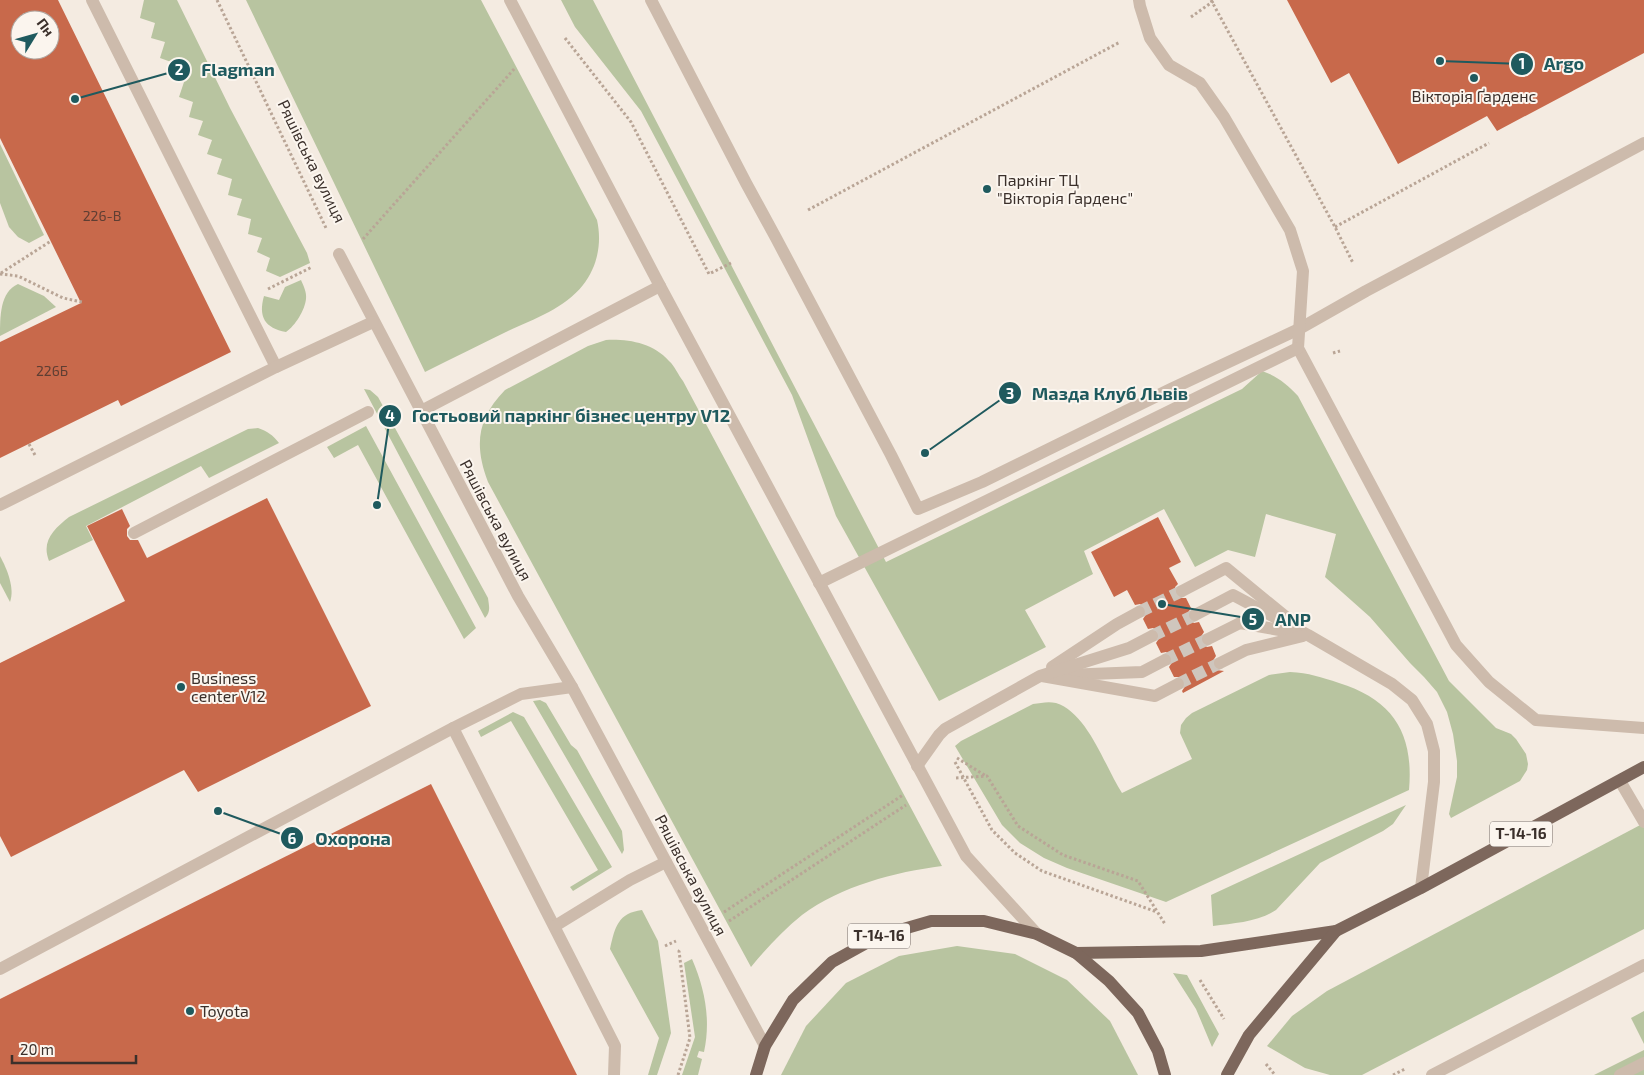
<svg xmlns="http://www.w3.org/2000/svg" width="1644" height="1075" font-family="'Exo 2',sans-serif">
  <rect width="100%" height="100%" fill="#f4ebe1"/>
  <g fill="#b8c4a0">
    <polygon points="144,0 177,0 230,108 307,253 310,263 280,277 266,271 270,258 257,252 262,238 248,234 251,219 237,215 242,199 228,195 232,179 217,174 222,159 207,154 212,140 198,135 203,121 189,117 193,102 179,97 184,82 170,77 174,63 160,58 165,42 151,38 155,23 140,18"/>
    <path d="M246,0H481L597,220C602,242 598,266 583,285C565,308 534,319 508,331C481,344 453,358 425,372Z"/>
    <path d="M561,0H593L886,562L1242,389L1262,371C1277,376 1287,384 1298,396L1449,681L1496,728L1511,734L1516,739L1526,754L1528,764L1527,770L1520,781L1451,818L1449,814L1457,777V761L1453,734L1447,712L1437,692L1424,677L1410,663L1370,617L1325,577L1336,534L1266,514L1255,557L1228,550L1195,567L1164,509L1084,551L1093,574L1025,610L1046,647L939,701L836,516L792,395L641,111L575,27Z"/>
    <polygon points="0,144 44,235 29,243 18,237 9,227 0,203"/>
    <path d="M301,280C303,285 307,292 306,299C305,310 295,326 286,332C265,328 258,317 264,296L279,300L285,287Z"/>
    <path d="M18,284L44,296L56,307L0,336C0,316 0,292 18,284Z"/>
    <path d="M606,340C629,339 653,343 669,361C675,366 678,375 683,381L942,866C895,872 841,886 802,915C783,930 766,949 751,967L488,482C474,445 477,419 505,390L588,346Z"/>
    <path d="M364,389L370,390L378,397L488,598C489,606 491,612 485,618Z"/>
    <polygon points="366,426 476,628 464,639 358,445 334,458 327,447"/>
    <path d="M258,428C267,431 273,435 279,443L209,478L201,466L86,526L93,540L49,561C41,541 54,529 69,517L248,429Z"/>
    <path d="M0,556C7,569 15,588 10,602L0,583Z"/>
    <path d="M1290,672C1309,673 1321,677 1339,683C1393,700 1414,733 1409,790L1166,902L1067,868L1044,858L1020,843L1002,825L955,746L961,741L1033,704C1041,703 1048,701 1056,703C1088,713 1105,767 1122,793L1192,759L1180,733L1181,725L1186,718L1192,713L1269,675Z"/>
    <polygon points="540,700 546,703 571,745 577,750 622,831 624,850 622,854 533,701"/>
    <polygon points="513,712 524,717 612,867 573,891 570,887 598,870 511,721 481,737 478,731"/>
    <path d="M1406,805L1393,824L1383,831L1320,863L1276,910C1258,922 1234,923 1213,926L1211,895Z"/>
    <polygon points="1644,823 1644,929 1362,1075 1330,1075 1305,1068 1267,1046 1292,1016 1327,991"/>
    <path d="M642,910L658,941L671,1033L657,1075H648L659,1038L610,949C615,927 618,913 642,910Z"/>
    <polygon points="957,946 1015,954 1067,980 1110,1021 1138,1075 781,1075 806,1026 846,983 899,956"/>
    <path d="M692,959C705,989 711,1020 704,1052L699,1051L697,1057L702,1059L698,1075H682L695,1037L684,963Z"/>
    <polygon points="1173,973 1187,975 1219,1034 1212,1047 1196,1009"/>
    <polygon points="1644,1011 1644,1044 1631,1018"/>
    <polygon points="1644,1050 1644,1075 1594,1075"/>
  </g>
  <g fill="#c8694b" fill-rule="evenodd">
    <path d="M0,0H58L231,352L121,406L118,400L0,458V342L81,303L0,138ZM20,20H50V50H20Z"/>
    <polygon points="1287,0 1644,0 1644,53 1497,131 1487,116 1398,164 1349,73 1331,83"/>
    <polygon points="267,498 371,706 198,792 184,770 11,857 0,836 0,663 125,601 87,526 122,509 130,526 127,529 127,536 130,540 138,540 147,558"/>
    <polygon points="1158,517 1181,562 1169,568 1178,584 1175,587 1175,594 1178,598 1186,598 1191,608 1187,614 1188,619 1194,623 1199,622 1204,632 1200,638 1201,643 1207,647 1212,646 1216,656 1212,662 1213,667 1216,670 1224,671 1183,693 1182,691 1186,685 1185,681 1182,677 1174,677 1169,667 1173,661 1172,656 1166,652 1161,653 1156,643 1160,637 1159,632 1153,628 1148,629 1143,619 1147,613 1146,608 1140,604 1135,605 1127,590 1114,597 1091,552"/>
    <polygon points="431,784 577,1075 0,1075 0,999"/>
  </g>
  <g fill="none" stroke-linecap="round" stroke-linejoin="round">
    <g stroke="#cfc6bd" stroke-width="12" stroke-dasharray="12 6" stroke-linecap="butt">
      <polyline points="1139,612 1182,591"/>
      <polyline points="1152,636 1195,615"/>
      <polyline points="1165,660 1208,639"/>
      <polyline points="1178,684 1220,663"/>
    </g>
    <g stroke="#b9a596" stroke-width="3" stroke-dasharray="2.5 2.5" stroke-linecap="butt">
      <polyline points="217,0 327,230"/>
      <polyline points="1211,0 1335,227 1353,263"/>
      <polyline points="1191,17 1215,0"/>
      <polyline points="565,38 631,122 709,274 731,263"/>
      <polyline points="808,210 1120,42"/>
      <polyline points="1335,227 1489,143"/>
      <polyline points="363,239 515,68"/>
      <polyline points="1,273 51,241"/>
      <polyline points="0,274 18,276 63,298 82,302"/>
      <polyline points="268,289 312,267"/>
      <polyline points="1333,353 1340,351"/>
      <polyline points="29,444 36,457"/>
      <polyline points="957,758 986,776"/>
      <polyline points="955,762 992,830 1015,853 1042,871 1157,912"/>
      <polyline points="956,778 987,776 1018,826 1063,855 1138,881 1165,924"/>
      <polyline points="724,912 903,795"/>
      <polyline points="729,921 906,805"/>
      <polyline points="665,946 676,941"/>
      <polyline points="1200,980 1224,1019"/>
      <polyline points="1266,1064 1275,1075"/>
      <polyline points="678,1075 690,1038 679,951 681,949"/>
      <polyline points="1393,1075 1405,1069"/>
    </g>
    <g stroke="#cdbbac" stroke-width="12">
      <polyline points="92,0 276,367"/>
      <polyline points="510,0 660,286 966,856 1037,934"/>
      <polyline points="651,0 746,183 776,238 891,455 918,509 982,482 1171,389 1299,329 1366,291 1644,143"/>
      <polyline points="1139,0 1140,6 1150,38 1169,65 1200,83 1224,117 1290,230 1303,271 1298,348 1456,645 1489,682 1536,720 1644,728"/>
      <polyline points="339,254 518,596 572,687 765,1046"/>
      <polyline points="421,411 660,286"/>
      <polyline points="0,505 276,367 373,322"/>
      <polyline points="134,533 368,412"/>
      <polyline points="819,583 1298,348"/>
      <polyline points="1182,591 1226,568 1287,618"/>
      <polyline points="1195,615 1233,595 1308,635 1392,684 1412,700 1427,724 1434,751 1434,782 1421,888"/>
      <polyline points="1208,639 1240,623 1296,633"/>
      <polyline points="1220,663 1246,650 1303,636"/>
      <polyline points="1052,667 1117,624 1139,612"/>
      <polyline points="1065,675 1142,672 1165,660"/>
      <polyline points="1042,676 1155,696 1178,684"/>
      <polyline points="453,728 615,1046 614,1075"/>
      <polyline points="917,766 939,735 945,729 1040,676 1129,648 1152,636"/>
      <polyline points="1620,781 1644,822"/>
      <polyline points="555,926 630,880 666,862"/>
      <polyline points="0,969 453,728 521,694 572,687"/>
      <polyline points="1432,1075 1644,965"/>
      <polyline points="1620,1075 1644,1063"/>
    </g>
    <g stroke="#7d675c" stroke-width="12">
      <polyline points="1076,953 1201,951 1336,931 1421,888 1644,767"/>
      <polyline points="756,1075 765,1046 793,1000 832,962 879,936 931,921 984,921 1037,934 1076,953 1109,981 1138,1013 1158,1051 1165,1075"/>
      <polyline points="1227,1075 1249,1035 1336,931"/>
    </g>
  </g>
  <g fill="#1f5a5e" stroke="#fbf5ee" stroke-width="2">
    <circle cx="1474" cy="78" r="5"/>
    <circle cx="987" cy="189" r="5"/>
    <circle cx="181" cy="687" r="5"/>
    <circle cx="190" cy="1011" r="5"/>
  </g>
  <g text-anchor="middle" stroke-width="4" stroke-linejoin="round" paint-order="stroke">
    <g font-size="14" fill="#5e3e33">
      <text x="102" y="221">226-В</text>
      <text x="52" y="376">226Б</text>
    </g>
    <g fill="#fbf5ee" stroke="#756b66" stroke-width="1">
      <rect x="1490" y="821.5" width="62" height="25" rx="4"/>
      <rect x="848" y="923.5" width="62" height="25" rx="4"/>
    </g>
    <g font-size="15" font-weight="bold" fill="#3b302b">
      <text x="1521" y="839">Т-14-16</text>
      <text x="879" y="941">Т-14-16</text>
    </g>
    <g font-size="16" fill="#3b302b" stroke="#fbf5ee" text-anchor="start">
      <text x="1474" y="102" text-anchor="middle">Вікторія Ґарденс</text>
      <text x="997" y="186">Паркінг ТЦ<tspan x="997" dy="18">"Вікторія Ґарденс"</tspan></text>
      <text x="191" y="684">Business<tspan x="191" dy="18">center V12</tspan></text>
      <text x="200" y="1017">Toyota</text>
    </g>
    <g font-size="16" fill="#3b302b" stroke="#fbf5ee">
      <text transform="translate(312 161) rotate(64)" y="6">Ряшівська вулиця</text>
      <text transform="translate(496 520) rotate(62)" y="6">Ряшівська вулиця</text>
      <text transform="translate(691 875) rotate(62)" y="6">Ряшівська вулиця</text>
    </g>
  </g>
  <path fill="none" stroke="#1f5a5e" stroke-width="2" d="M1440 61L1522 64M75 99L179 70M925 453L1010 393M377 505L390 416M1162 604L1253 619M218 811L292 838"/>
  <g fill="#1f5a5e" stroke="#fbf5ee" stroke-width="2">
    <circle cx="1440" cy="61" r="5"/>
    <circle cx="75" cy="99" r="5"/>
    <circle cx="925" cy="453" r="5"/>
    <circle cx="377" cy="505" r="5"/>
    <circle cx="1162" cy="604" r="5"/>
    <circle cx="218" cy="811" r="5"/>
    <circle cx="1522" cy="64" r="12"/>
    <circle cx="179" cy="70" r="12"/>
    <circle cx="1010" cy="393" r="12"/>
    <circle cx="390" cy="416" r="12"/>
    <circle cx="1253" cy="619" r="12"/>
    <circle cx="292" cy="838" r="12"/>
  </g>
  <g font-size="15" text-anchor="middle" font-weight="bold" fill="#fff">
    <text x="1522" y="69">1</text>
    <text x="179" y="75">2</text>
    <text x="1010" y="399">3</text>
    <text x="390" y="421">4</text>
    <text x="1253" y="625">5</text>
    <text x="292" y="844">6</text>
  </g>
  <g font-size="18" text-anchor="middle" font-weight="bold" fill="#1f5a5e" stroke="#fbf5ee" stroke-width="4" stroke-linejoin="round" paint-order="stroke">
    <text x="1564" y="70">Argo</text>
    <text x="238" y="76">Flagman</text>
    <text x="1110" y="400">Мазда Клуб Львів</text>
    <text x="571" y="422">Гостьовий паркінг бізнес центру V12</text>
    <text x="1293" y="626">ANP</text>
    <text x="353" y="845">Охорона</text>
  </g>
  <g transform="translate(35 35) rotate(53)"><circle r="24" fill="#fbf5ee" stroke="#aea6a0"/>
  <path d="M0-4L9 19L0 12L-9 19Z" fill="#1f5a5e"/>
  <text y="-8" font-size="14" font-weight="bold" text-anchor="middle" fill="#3b302b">Пн</text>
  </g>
  <path d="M12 1055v8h124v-8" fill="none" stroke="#3b302b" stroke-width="2.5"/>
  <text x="20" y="1055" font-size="15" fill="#3b302b" stroke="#fbf5ee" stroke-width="4" paint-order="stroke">20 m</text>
</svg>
